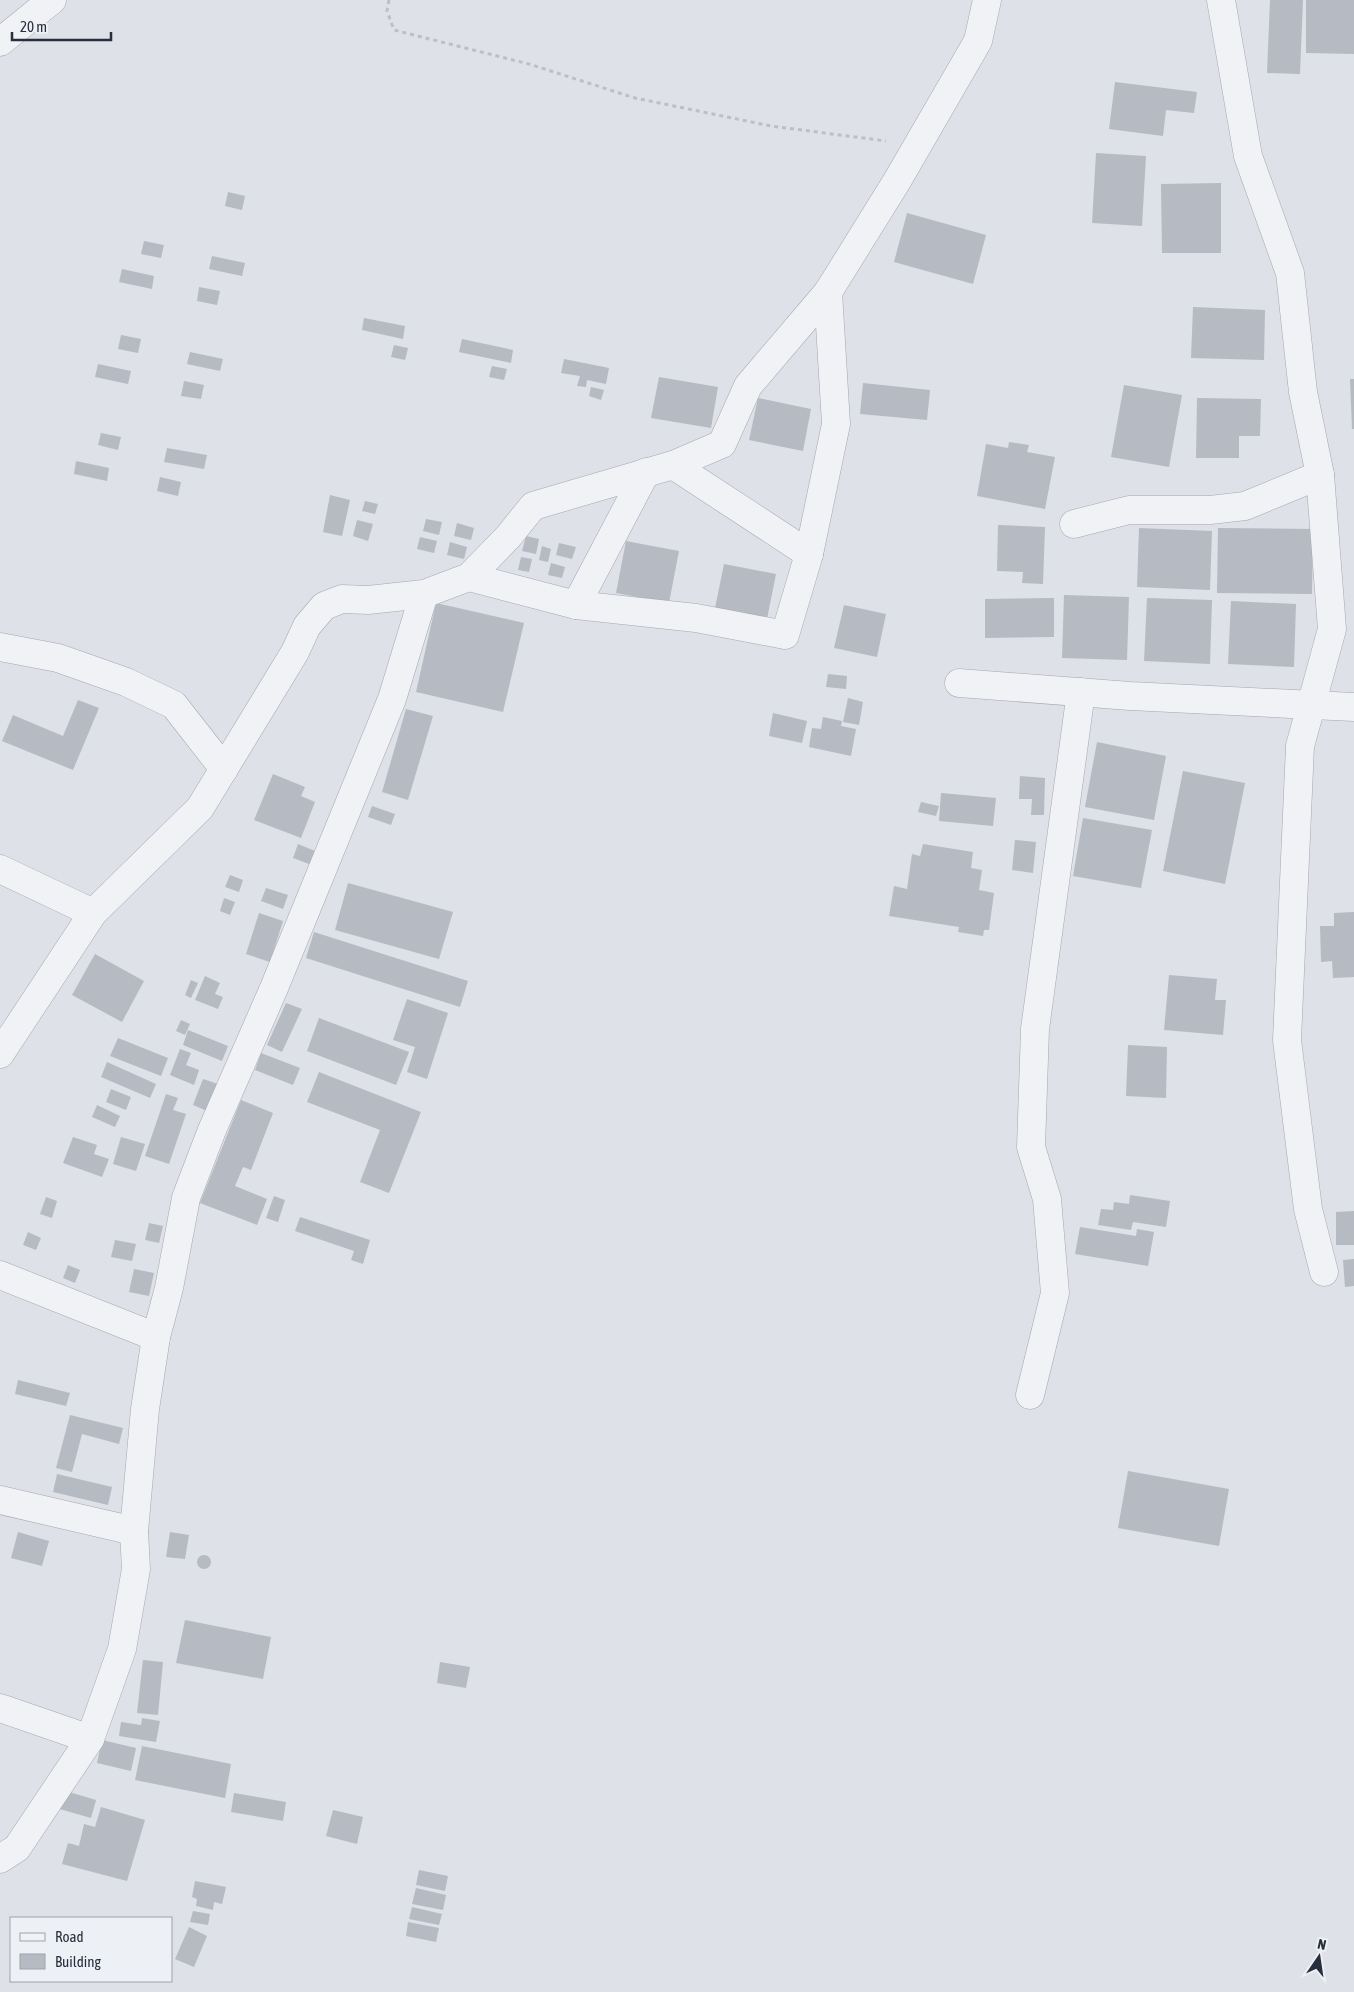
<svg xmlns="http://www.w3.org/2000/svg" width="1354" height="1992" font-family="'Asap Condensed',sans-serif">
  <rect width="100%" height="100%" fill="#dee1e7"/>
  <g fill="#b6bac3">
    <polygon points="1270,0 1303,0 1300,74 1267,73"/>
    <polygon points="1306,0 1354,0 1354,54 1306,53"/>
    <polygon points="1115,82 1197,92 1194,113 1166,110 1163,136 1109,129"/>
    <polygon points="1096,153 1146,156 1142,226 1092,223"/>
    <polygon points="1221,183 1221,253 1162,253 1161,184"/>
    <polygon points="228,192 245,196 242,210 225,206"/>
    <polygon points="907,213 986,235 973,284 894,262"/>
    <polygon points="144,241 164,245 161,258 141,254"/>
    <polygon points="212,256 245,263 242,276 209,269"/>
    <polygon points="122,269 154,276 152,289 119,282"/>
    <polygon points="199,287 220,291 217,305 197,301"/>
    <polygon points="1193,307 1265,310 1264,360 1191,358"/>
    <polygon points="364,318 405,326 403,339 362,330"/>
    <polygon points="121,335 141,339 138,353 118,349"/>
    <polygon points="462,339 513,350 511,363 459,352"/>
    <polygon points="394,345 408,348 405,360 391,357"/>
    <polygon points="190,352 223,359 220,371 187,364"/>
    <polygon points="564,359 609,368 606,384 587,380 586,387 577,386 580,376 561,373"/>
    <polygon points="98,364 131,371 128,384 95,377"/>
    <polygon points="492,366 507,369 504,380 489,377"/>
    <polygon points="659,377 718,387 711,428 651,418"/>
    <polygon points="1350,379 1354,379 1354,429 1352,429"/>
    <polygon points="184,381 204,385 201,399 181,396"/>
    <polygon points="863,383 930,390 927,420 860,414"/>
    <polygon points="1124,385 1182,395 1169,467 1111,457"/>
    <polygon points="591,387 604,390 601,400 589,396"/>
    <polygon points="758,398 811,409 803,451 749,440"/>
    <polygon points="1197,398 1261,399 1260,436 1239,436 1239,458 1196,458"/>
    <polygon points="101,433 121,437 118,450 98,445"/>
    <polygon points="1009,442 1029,445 1027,452 1055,457 1045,509 977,496 986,444 1008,448"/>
    <polygon points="167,448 207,455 204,469 164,462"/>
    <polygon points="76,461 109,468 107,481 74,474"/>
    <polygon points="160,477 181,482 178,496 157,491"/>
    <polygon points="330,495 350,500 342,536 323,532"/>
    <polygon points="365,501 378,504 375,514 362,511"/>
    <polygon points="426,519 442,522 439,535 423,531"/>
    <polygon points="357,520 373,524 368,541 353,536"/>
    <polygon points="457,523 474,528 471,540 454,536"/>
    <polygon points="998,525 1045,527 1043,584 1022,583 1023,572 997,571"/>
    <polygon points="1139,528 1212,531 1210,590 1137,587"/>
    <polygon points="1218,528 1313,529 1312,594 1217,593"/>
    <polygon points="526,536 539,539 536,554 522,551"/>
    <polygon points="420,537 437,541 434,553 417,549"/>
    <polygon points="626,541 679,551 669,603 616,593"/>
    <polygon points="450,542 467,547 464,559 447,555"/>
    <polygon points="559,543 576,547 572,559 556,555"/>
    <polygon points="542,546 551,549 548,562 539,560"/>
    <polygon points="521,557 532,559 529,572 518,570"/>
    <polygon points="551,563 565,567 562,578 548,575"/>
    <polygon points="724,564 776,574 766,624 714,613"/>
    <polygon points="1064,595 1129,597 1127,660 1062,658"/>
    <polygon points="1054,598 1054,637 985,638 985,599"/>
    <polygon points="1147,598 1212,600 1210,664 1144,661"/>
    <polygon points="1231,601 1296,604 1294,667 1228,664"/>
    <polygon points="436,603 524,623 503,712 416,692"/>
    <polygon points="844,605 886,614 877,657 834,648"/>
    <polygon points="828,674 847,676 846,689 826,687"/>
    <polygon points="848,698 863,702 859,725 843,722"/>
    <polygon points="78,700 99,708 73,770 2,741 13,715 63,736"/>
    <polygon points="406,709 433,716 408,800 382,792"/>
    <polygon points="773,713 807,721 802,743 769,736"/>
    <polygon points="823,717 842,721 841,726 856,729 851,756 809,747 812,728 821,729"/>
    <polygon points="1097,742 1166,756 1154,820 1085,807"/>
    <polygon points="1183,771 1245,783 1225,884 1163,871"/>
    <polygon points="273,774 305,787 301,796 315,802 301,838 254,820"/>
    <polygon points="1020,776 1045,778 1044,815 1031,815 1032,799 1019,799"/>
    <polygon points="941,793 996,798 993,826 939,821"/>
    <polygon points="921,802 939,806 936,816 918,812"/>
    <polygon points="372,806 395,814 391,825 368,817"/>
    <polygon points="1083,818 1152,830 1141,888 1073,876"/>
    <polygon points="1015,840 1036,842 1033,873 1012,870"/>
    <polygon points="298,844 315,851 309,864 293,858"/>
    <polygon points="923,844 973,852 971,868 982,870 979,890 994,893 989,930 984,930 983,936 958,932 959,927 889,916 894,886 907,889 912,854 920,856"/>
    <polygon points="230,875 243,880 239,892 225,887"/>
    <polygon points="348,883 453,912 439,959 335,930"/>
    <polygon points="266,888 288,895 283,909 261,901"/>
    <polygon points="224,898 235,902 230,915 220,911"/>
    <polygon points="1354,912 1354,977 1333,978 1332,961 1321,962 1320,926 1334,926 1334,913"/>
    <polygon points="259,913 283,921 270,962 246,954"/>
    <polygon points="314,932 468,981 460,1007 306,958"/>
    <polygon points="95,954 144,981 122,1022 72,995"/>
    <polygon points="1169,975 1217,979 1215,1000 1226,1000 1223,1035 1164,1030"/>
    <polygon points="205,976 220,983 215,994 223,997 218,1009 195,1000"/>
    <polygon points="191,980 198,983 191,998 185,995"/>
    <polygon points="407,999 448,1013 427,1079 407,1072 415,1047 393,1040"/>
    <polygon points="286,1003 302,1009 282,1052 267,1045"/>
    <polygon points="319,1018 409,1052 396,1085 307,1051"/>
    <polygon points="181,1020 190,1024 185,1035 176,1031"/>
    <polygon points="188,1030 228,1046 222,1061 183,1045"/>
    <polygon points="118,1038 168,1058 161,1076 110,1056"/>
    <polygon points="1128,1045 1167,1047 1166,1098 1126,1096"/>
    <polygon points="180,1049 191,1053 186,1065 199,1070 194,1085 170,1075"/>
    <polygon points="261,1053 300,1068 293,1085 255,1070"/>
    <polygon points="107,1062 156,1084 150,1098 101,1077"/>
    <polygon points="319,1072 421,1112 389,1193 360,1182 380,1130 307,1102"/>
    <polygon points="203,1079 218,1084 207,1111 193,1105"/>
    <polygon points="111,1089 131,1097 126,1110 106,1102"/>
    <polygon points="166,1094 178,1098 173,1110 186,1114 169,1164 145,1156"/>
    <polygon points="241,1100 273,1113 251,1170 243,1167 235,1186 267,1199 257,1225 200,1203"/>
    <polygon points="97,1105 120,1116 115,1127 92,1117"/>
    <polygon points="73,1137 97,1145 94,1154 109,1159 102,1177 63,1163"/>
    <polygon points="121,1137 145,1144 136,1171 113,1164"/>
    <polygon points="1130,1195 1170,1201 1166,1227 1133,1222 1131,1230 1098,1225 1101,1209 1113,1210 1114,1202 1129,1204"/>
    <polygon points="274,1196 285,1200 278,1222 266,1218"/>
    <polygon points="46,1197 57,1201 52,1218 40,1214"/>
    <polygon points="1354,1211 1354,1245 1336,1245 1336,1212"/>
    <polygon points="300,1217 370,1240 363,1264 351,1260 354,1251 295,1231"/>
    <polygon points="149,1223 163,1226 159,1243 145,1240"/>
    <polygon points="1080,1227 1136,1236 1137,1229 1154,1232 1148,1266 1075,1254"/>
    <polygon points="28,1232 41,1238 36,1250 23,1245"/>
    <polygon points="115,1240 136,1244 132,1261 111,1257"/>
    <polygon points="1354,1259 1354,1286 1345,1287 1343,1260"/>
    <polygon points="68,1265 80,1270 75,1283 63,1278"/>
    <polygon points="134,1269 154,1273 149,1296 129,1292"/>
    <polygon points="18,1380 70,1393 66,1406 15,1394"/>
    <polygon points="70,1415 123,1428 119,1444 82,1434 72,1472 56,1468"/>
    <polygon points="1128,1471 1229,1489 1219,1546 1118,1528"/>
    <polygon points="57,1474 112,1487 108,1505 53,1492"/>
    <polygon points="18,1532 49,1541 42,1566 11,1558"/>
    <polygon points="170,1532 189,1535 185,1559 166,1557"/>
    <circle cx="204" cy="1562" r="7"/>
    <polygon points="185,1620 271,1637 263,1679 176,1663"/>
    <polygon points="143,1660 163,1662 158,1715 137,1713"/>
    <polygon points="440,1662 470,1667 466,1688 437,1683"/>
    <polygon points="142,1718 160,1721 156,1742 119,1736 121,1722 141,1725"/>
    <polygon points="102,1740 136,1748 131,1771 97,1763"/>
    <polygon points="142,1746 231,1764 225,1798 135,1780"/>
    <polygon points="62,1790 96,1800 91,1818 56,1808"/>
    <polygon points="234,1793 286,1802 283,1821 231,1812"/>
    <polygon points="101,1807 145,1820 127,1881 62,1864 68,1843 79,1846 84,1824 95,1827"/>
    <polygon points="333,1810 363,1817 357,1844 326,1836"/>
    <polygon points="419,1870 448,1876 445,1891 416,1885"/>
    <polygon points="195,1881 226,1887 222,1904 214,1902 213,1910 196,1906 197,1899 192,1897"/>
    <polygon points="416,1888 446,1895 443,1910 412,1904"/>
    <polygon points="412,1907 442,1914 439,1925 409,1919"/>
    <polygon points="193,1911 210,1914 208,1925 190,1922"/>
    <polygon points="408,1922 439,1928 436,1942 406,1936"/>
    <polygon points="189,1927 207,1936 194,1967 175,1959"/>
  </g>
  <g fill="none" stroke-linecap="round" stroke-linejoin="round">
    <defs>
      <g id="minor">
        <polyline points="0,42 52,0"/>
        <polyline points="1320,475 1332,629 1300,746 1287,1040 1308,1209 1324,1272"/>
        <polyline points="1074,524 1129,510 1210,510 1245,506 1320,475 1303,392 1290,273 1248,156 1221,0"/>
        <polyline points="809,554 836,424 828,292"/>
        <polyline points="469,577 576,605 696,618 785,635 809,554 673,465"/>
        <polyline points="576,605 646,472"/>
        <polyline points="0,647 58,658 126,682 174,705 224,769"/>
        <polyline points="959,683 1130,696 1354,707"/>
        <polyline points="0,869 93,913"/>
        <polyline points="0,1054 93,913 200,808 295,652 307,626 324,606 342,599 368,600 424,594 469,577 508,537 533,506 673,465 722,444 748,386 828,292 897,181 978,41 987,0"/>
        <polyline points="0,1275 156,1337"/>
        <polyline points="1030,1395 1055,1293 1047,1199 1031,1147 1035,1029 1081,692"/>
        <polyline points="0,1500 134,1531"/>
        <polyline points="0,1708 90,1739 122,1649 136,1569 134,1531 145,1409 156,1337 169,1288 186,1198 212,1130 274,988 392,699 424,594"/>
        <polyline points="0,1859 17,1848 90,1739"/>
      </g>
    </defs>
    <use href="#minor" stroke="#a4a8b0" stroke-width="29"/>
    <polyline stroke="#bcbfc5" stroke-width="3" stroke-dasharray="4 4" stroke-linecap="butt" points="389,0 387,11 394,30 529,64 635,98 771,126 886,141"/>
    <use href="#minor" stroke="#f0f2f5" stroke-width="28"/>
  </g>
  <rect x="10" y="1917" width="162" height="65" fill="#edf0f4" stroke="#9ea3aa"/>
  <rect x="20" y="1933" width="25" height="8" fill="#f0f2f5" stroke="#9ea3aa"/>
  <text x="55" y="1942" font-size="15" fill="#282f3c">Road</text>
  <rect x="20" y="1954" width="25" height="15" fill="#b6bac3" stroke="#9ea3aa"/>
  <text x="55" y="1967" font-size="15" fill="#282f3c">Building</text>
  <g transform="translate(1319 1957) rotate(13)" stroke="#edf0f4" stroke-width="4" paint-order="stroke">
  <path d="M0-4L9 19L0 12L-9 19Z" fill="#282f3c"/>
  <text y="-8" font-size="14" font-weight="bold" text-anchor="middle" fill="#282f3c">N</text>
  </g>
  <path d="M12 32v8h99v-8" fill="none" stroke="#282f3c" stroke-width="2.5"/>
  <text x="20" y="32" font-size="15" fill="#282f3c" stroke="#edf0f4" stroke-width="4" paint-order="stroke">20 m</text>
</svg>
